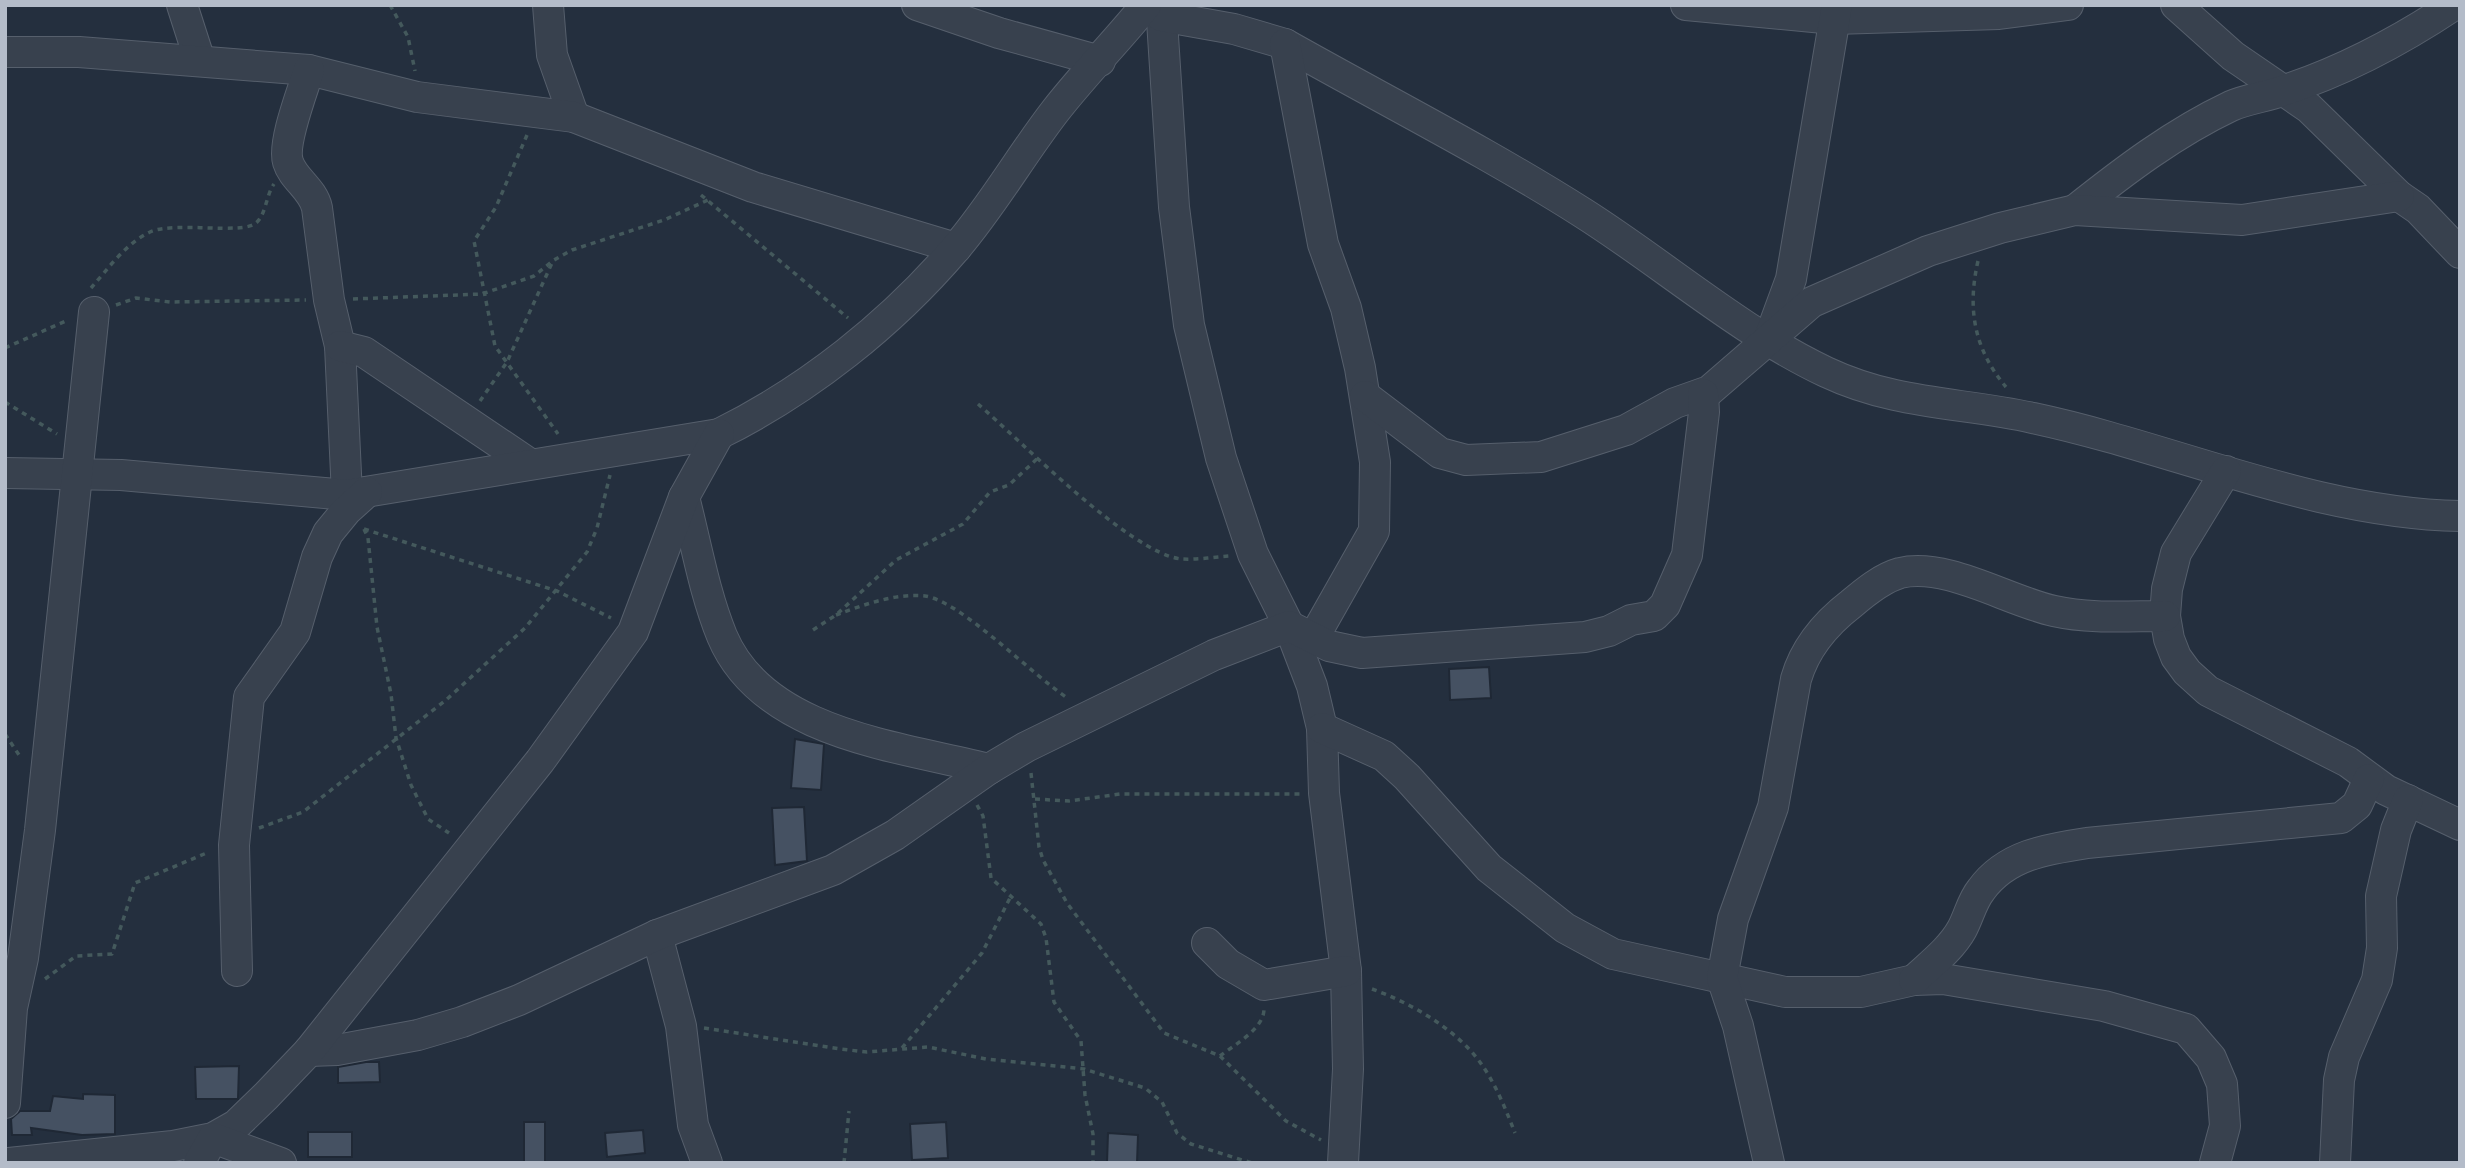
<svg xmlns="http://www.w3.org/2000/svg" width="2465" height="1168" font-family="'Open Sans',sans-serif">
  <rect width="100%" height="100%" fill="#242f3e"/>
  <g fill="#455162" stroke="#1f2835" stroke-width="2">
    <polygon points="1489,667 1491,698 1450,700 1449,669"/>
    <polygon points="795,739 824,744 821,790 791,788"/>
    <polygon points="804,807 807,861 775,865 772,808"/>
    <polygon points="366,1062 379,1062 380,1082 338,1083 338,1067"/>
    <polygon points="239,1066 238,1099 196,1099 195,1067"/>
    <polygon points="83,1094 115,1095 115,1134 82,1135 31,1128 32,1135 12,1135 11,1119 20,1111 50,1111 53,1096 83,1099"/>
    <rect x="524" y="1122" width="21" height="41"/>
    <polygon points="946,1122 948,1158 912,1160 910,1124"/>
    <polygon points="643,1130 645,1153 607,1157 605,1133"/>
    <rect x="308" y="1132" width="44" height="25"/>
    <polygon points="1108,1133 1138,1135 1137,1163 1107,1163"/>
  </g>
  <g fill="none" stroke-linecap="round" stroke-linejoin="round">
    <defs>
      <g id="minor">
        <polyline points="182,5 200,61"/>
        <polyline points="548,5 552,55 574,117"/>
        <polyline points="917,5 999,33 1100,61"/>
        <polyline points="1161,5 1174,207 1189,325 1221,458 1253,554 1289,626 1312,686 1322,728 1324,793 1346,971 1348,1069 1343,1163"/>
        <polyline points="1686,5 1834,19 1999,14 2068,5"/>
        <polyline points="2176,5 2233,56 2309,108 2399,196 2418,209 2460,253"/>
        <path d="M1161,16L1234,29L1285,44C1384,100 1487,152 1583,213C1662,263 1741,332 1826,372C1896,405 1960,402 2033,418C2174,448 2313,513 2460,516"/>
        <polyline points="1285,44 1323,244 1346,308 1360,368 1375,462 1374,531 1314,637"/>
        <polyline points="5,52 79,52 309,70 417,97 574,117 753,187 956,248"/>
        <path d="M309,70C303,90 282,143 288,162C293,179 313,189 317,208L329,300L340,346L347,495"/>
        <path d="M2075,210C2124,171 2174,133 2231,106C2247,99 2265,97 2282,91C2344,71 2400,41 2454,5"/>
        <polyline points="1770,336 1791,279 1837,5"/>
        <polyline points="340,346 364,352 530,464"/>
        <polyline points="1365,396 1440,453 1466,460 1541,457 1626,430 1675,403 1709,391 1812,302 1928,251 2000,228 2075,210 2242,220 2399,196"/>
        <polyline points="2226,471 2176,553 2167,589 2165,616 2169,639 2176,657 2187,672 2208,691 2348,762 2386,790 2460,825"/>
        <path d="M5,473L121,475L347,495L719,434C808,390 891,324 956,248C993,205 1021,155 1056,110C1084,74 1117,41 1146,5"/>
        <path d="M684,497C696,543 704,592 722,636C763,734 898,746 989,769"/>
        <polyline points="1322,728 1384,756 1407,777 1489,868 1565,928 1613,954 1785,992 1861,992 1914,980 1943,979 2104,1006 2186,1029 2211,1058 2222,1084 2225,1126 2215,1163"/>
        <polyline points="657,935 681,1026 693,1125 707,1163"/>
        <polyline points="1207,943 1228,964 1264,985 1346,971"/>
        <polyline points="237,971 234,845 249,697 295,632 317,557 328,533 346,511 367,492"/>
        <path d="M1914,980C1930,965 1951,949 1962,929C1969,916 1972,901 1981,890C2006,855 2047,849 2087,843L2341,818L2357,805L2369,779"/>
        <polyline points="309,1051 337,1050 418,1035 462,1022 519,1000 657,935 833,870 895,835 989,769 1026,747 1214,655 1289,626 1329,646 1362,653 1585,637 1609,631 1631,620 1654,616 1665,605 1687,555 1704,412 1703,394"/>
        <polyline points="5,1103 12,1008 23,958 40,830 94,312"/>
        <polyline points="9,1163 173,1146 213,1138 236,1125 266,1096 309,1051 540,761 633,632 684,497 719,434"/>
        <polyline points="199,1163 213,1138 281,1163"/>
        <path d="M1769,1163L1738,1026L1722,978L1733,919L1773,807L1796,679C1805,648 1825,624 1851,604C1865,592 1882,578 1900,573C1947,562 2008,601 2054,611C2090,619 2128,616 2165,616"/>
        <polyline points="2335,1163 2339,1080 2344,1057 2377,980 2382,948 2381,896 2396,830 2408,800"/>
      </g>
    </defs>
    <use href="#minor" stroke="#565f6c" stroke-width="32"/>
    <g stroke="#44595c" stroke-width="3.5" stroke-dasharray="5 5" stroke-linecap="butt">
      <polyline points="390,5 408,37 415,71"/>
      <polyline points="527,135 496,207 474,241 495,346 558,434"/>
      <polyline points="701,195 848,318"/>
      <path d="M1978,261C1967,309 1974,349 2006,387"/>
      <path d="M91,288C107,270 126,243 150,232C174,221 242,235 256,223C266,215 266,195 274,184"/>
      <polyline points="353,299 482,294 534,276 554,260 572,250 664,220 708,200"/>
      <polyline points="116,305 136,298 170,302 306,300"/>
      <polyline points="5,348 68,320"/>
      <polyline points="480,401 507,362 552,263"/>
      <polyline points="5,402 57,434"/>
      <path d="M978,404C1021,441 1130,553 1181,559C1197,560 1214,557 1230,556"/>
      <polyline points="364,529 368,538 377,627 391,694 396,738 411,785 428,819 449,833"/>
      <polyline points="364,529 557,591 611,618"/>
      <path d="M836,615C863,605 895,593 925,596C961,601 1033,676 1069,699"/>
      <polyline points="813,630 836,615 896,560 963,524 990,492 1009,485 1039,457"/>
      <polyline points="5,734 21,758"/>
      <polyline points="1031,773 1039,847 1043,860 1067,903 1164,1033 1220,1056 1286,1121 1321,1140"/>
      <polyline points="1035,799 1069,801 1120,794 1301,794"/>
      <polyline points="977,805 983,816 991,878 1041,924 1046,938 1054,1002 1081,1041 1085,1095 1093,1134 1093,1163"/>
      <polyline points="259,828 303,812 446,700 525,628 587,552 597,528 610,475"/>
      <polyline points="45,979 76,956 112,954 135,883 209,852"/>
      <path d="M1372,989C1411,1003 1458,1030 1482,1065C1496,1085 1506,1110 1515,1133"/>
      <polyline points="704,1028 840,1049 867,1052 928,1047 986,1059 1084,1069 1145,1088 1162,1102 1177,1133 1191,1144 1252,1163"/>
      <polyline points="902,1048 982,953 1010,898"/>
      <path d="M1220,1056C1234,1045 1264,1029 1264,1009"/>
      <polyline points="844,1163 849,1111"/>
    </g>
    <use href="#minor" stroke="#38414e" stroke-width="30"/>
  </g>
  <rect width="2465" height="1168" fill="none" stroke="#b4bcc9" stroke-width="14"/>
</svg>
